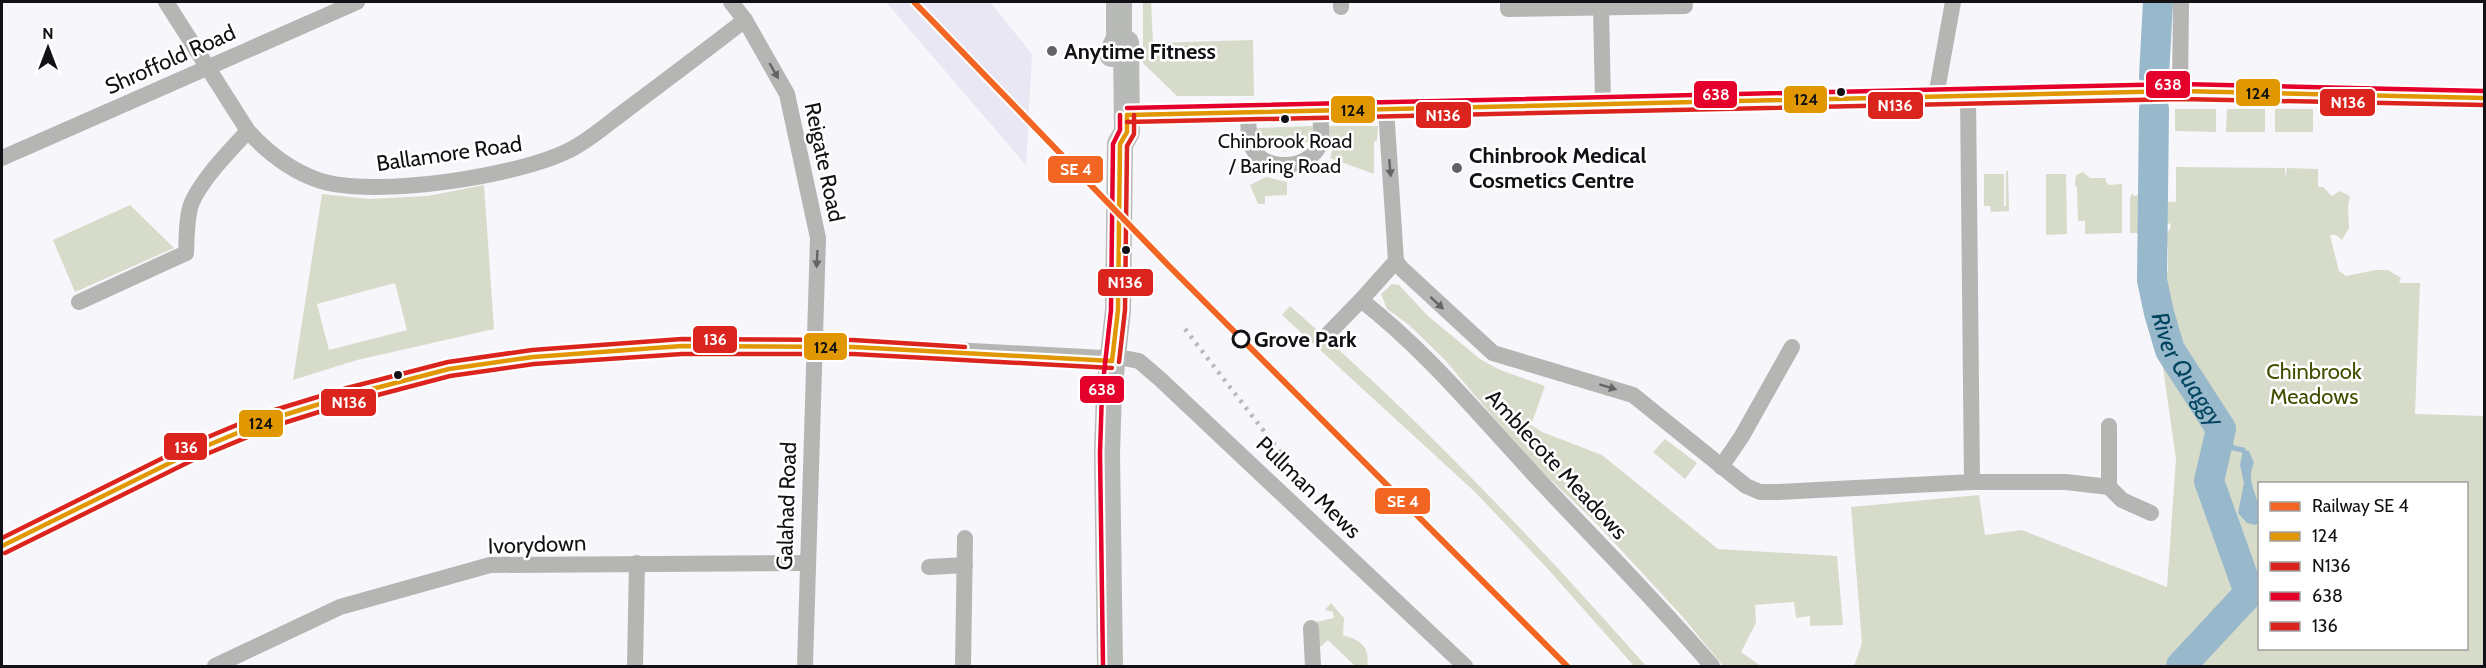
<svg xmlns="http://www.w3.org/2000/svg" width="2486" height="668" font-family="Cabin,sans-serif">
  <rect width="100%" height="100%" fill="#f6f6fb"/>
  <polygon fill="#e9e7f3" points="886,2 990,2 1032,54 1026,165"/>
  <g fill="#d7dcca" fill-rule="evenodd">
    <polygon points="1143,2 1151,2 1153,43 1253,40 1254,96 1177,96 1143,63"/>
    <polygon points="2175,109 2216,109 2216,132 2175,131"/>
    <polygon points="2227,109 2265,109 2265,132 2226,132"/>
    <rect x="2275" y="109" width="38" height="23"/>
    <polygon points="1313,126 1314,142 1254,143 1254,128"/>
    <polygon points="1323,126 1378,126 1377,141 1374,141 1374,174 1330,158 1335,141 1324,142"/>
    <path d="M2176,167L2285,168V178L2287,168L2318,169V187H2323L2332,196L2340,191L2350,196L2348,207L2349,228L2342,240L2336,235H2330L2339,271L2346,276L2376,270H2388L2401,278L2399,283H2420L2415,414L2484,416V666H1854L1862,643L1851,507L1979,495L1985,535L2022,530L2167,587L2176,459L2152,291L2156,288L2155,280L2160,275L2168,272V248L2164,238L2171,227L2170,223L2166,225L2158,222L2156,206L2159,201L2176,202ZM2260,484H2466V648H2260Z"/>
    <polygon points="2144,169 2148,169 2147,233 2130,233 2130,198 2132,193 2134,196 2142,194 2141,176"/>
    <polygon points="2006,171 2008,171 2009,211 1991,212 1990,206 1984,206 1984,174 2004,174 2004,206 2006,206"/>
    <polygon points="2083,172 2090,178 2106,178 2106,182 2109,185 2122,184 2122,233 2085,234 2085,221 2078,221 2077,188 2075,184 2076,175"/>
    <polygon points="2046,174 2066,174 2067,234 2046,235"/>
    <polygon points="1266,177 1287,182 1287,195 1265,196 1265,204 1258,204 1250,185"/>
    <path d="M484,185L494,329L357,360L293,380L322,194L369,199L428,196ZM395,283L407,330L329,350L317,304Z"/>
    <polygon points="130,205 174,248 75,292 53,240"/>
    <polygon points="1392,284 1399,285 1428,316 1480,359 1498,369 1545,386 1531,425 1542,432 1602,455 1718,549 1837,556 1843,625 1810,626 1810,616 1796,618 1794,602 1755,605 1756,623 1741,652 1761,666 1723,666 1682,616 1596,523 1529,459 1444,359 1409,325 1387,309 1381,294"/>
    <path d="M1290,306C1417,417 1535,540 1646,666H1634L1546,567L1475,492L1282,315Z"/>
    <polygon points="1665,439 1697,463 1685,479 1653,452"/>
    <path d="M1331,603L1344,618L1343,635C1360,640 1371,647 1367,666H1355L1328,640L1318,649L1316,622L1334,618L1333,612L1325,610Z"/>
  </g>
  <path fill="#98b8cc" d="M2243,450L2249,451L2254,463C2246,480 2256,492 2259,508C2260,512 2259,519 2259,523L2255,525L2247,523L2238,513L2244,483L2240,465Z"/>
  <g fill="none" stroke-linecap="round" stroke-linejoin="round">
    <polyline stroke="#98b8cc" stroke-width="5" points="2221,432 2233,448 2243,450"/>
    <g stroke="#98b8cc" stroke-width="30">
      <polyline points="2154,76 2158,2"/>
      <path id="s1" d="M2154,109L2152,280L2159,313L2170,350L2221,429L2209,481L2249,593L2181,666"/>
    </g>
    <g stroke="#b5b6b3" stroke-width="16">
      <path d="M166,2L248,131C267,152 290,170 318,180C372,199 528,176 577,146C594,136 609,123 625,111C665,81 705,51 745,20"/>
      <polyline points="731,2 745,20 787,94 818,238 805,666"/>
      <polyline points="1508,2 1508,9 1685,6"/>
      <polyline points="1341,7 1341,2"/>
      <polyline points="1601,8 1603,104"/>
      <polyline points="2180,91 2181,2"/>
      <polyline points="1936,96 1953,2"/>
      <polyline points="1386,109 1396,261 1402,269 1493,353 1633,395 1746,486 1760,492 1778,492 1972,482 1968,96"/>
      <path d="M1248,112C1249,124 1247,139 1253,149C1266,173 1310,169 1320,144C1323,135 1320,120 1320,110"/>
      <polyline points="2,158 357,2"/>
      <path d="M1396,261L1361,300C1429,353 1482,419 1541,482C1598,543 1657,602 1712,666"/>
      <path d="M79,302L186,253C187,237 186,217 192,202C203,178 230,150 248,131"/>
      <polyline points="1327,335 1361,300"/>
      <polyline points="1113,356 1139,361 1160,379 1465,666"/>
      <polyline points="1721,467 1742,436 1792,347"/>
      <polyline points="1972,482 2066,482 2109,487 2109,426"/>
      <polyline points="2109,487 2122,500 2151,513"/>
      <polyline points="929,567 965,565"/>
      <polyline points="1311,628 1313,666"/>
      <polyline points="215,666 340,607 490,565 806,563"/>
      <polyline points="635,666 637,563"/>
      <polyline points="963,666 965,538"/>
    </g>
    <polyline stroke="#b5b6b3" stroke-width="21" points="2,546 194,451 271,419 349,395 449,369 533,357 682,346 853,347 1112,361"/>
    <polyline stroke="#b4b5b3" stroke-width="22" points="1127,115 2180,91 2484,98"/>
    <g stroke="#b8bab7" stroke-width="26">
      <polyline points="1112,54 1119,38 1119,2"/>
      <polyline points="1110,666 1107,453 1109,392 1118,310 1120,144 1127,132 1126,43 1119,38"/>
    </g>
    <polyline stroke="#bababb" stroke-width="4.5" stroke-dasharray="3 6" stroke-linecap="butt" points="1185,329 1325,510"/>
    <defs>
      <g id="bus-1">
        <polyline points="1127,115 2180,91 2484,98"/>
        <polyline points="1112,361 1118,310 1120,144 1127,132 1127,115"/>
        <polyline points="2,546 194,451 271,419 349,395 449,369 533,357 682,346 853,347 1112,361"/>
      </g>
      <g id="bus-2">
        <polyline points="1127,122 2180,99 2484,105"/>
        <polyline points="1119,362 1125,310 1127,146 1134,134 1134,115"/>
        <polyline points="5,553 197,458 274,426 351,402 450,376 534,364 682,354 853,354 1112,368"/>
      </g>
      <g id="bus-3">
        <polyline points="1127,108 2180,84 2484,91"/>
        <polyline points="1103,666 1100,453 1102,391 1111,310 1113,144 1120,130 1120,115"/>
      </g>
      <polyline id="bus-4" points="2,538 191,444 268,412 347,388 448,362 532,350 682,339 853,340 965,347"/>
    </defs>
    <use href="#bus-1" stroke="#fff" stroke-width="9"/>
    <use href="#bus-2" stroke="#fff" stroke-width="9"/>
    <use href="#bus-3" stroke="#fff" stroke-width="9"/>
    <use href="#bus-4" stroke="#fff" stroke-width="9"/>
    <use href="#bus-1" stroke="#e09702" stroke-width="4.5"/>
    <use href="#bus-2" stroke="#dc241f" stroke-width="4.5"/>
    <use href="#bus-3" stroke="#e4002b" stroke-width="4.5"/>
    <use href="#bus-4" stroke="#dc241f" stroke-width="4.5"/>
    <defs>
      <polyline id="rail-1" points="914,2 1168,265 1567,666"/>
    </defs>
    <use href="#rail-1" stroke="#fff" stroke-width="10"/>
    <use href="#rail-1" stroke="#f26522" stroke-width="6"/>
  </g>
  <defs><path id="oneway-solid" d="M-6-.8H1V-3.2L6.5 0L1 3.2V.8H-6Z" transform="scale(1.5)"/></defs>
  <g fill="#646464">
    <use href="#oneway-solid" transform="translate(774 71) rotate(60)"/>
    <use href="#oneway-solid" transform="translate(1390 168) rotate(85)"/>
    <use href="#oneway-solid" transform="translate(817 259) rotate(93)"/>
    <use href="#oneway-solid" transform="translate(1437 303) rotate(43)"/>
    <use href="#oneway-solid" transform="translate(1608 387) rotate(17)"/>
  </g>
  <g fill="#626166" stroke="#fff" stroke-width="2">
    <circle cx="1052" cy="51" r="6"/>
    <circle cx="1457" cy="168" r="6"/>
  </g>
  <g fill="#121115" stroke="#fff" stroke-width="2">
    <circle cx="1841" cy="92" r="5"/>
    <circle cx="1285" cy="119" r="5"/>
    <circle cx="1126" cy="250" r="5"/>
    <circle cx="398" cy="375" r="5"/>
  </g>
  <circle fill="#fff" stroke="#121115" stroke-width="3" cx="1241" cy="339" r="8"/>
  <g text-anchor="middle" stroke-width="5" stroke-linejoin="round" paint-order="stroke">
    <g font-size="20" fill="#121115" stroke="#fff">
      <text x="1285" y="148">Chinbrook Road<tspan x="1285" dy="25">/ Baring Road</tspan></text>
    </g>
    <g font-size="22" font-weight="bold" fill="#121115" stroke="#fff" text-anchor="start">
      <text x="1064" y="59">Anytime Fitness</text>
      <text x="1469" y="163">Chinbrook Medical<tspan x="1469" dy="25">Cosmetics Centre</tspan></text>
    </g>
    <g font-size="22" fill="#121115" stroke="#fff">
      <text transform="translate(170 59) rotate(-24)" y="8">Shroffold Road</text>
      <text transform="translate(449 153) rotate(-8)" y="8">Ballamore Road</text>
      <text transform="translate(825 162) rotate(78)" y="8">Reigate Road</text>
      <text transform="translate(1557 464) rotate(47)" y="8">Amblecote Meadows</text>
      <text transform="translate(1309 487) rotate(44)" y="8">Pullman Mews</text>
      <text transform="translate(786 506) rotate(-88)" y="8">Galahad Road</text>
      <text transform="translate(537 544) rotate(-2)" y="8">Ivorydown</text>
    </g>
    <g font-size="22" font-weight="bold" fill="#121115" stroke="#fff" text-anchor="start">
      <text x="1254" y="347">Grove Park</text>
    </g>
    <g font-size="22" fill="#434e00" stroke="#fff">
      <text x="2314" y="379">Chinbrook<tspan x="2314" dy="25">Meadows</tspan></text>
    </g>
    <g font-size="24" font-style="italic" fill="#01445f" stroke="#fff">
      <text dy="8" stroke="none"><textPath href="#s1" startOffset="268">River Quaggy</textPath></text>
    </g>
  </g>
  <g stroke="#fff" stroke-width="2">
    <rect x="2145" y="70" width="46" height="29" rx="6" fill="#e4002b"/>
    <rect x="2235" y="78" width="46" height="29" rx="6" fill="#e09702"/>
    <rect x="1693" y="80" width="45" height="29" rx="6" fill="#e4002b"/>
    <rect x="1783" y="85" width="45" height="29" rx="6" fill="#e09702"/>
    <rect x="2319" y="88" width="57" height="29" rx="6" fill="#dc241f"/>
    <rect x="1867" y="91" width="57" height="29" rx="6" fill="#dc241f"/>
    <rect x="1330" y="95" width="46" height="29" rx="6" fill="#e09702"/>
    <rect x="1415" y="101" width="57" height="28" rx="6" fill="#dc241f"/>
    <rect x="1047" y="155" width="57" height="29" rx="6" fill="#f26522"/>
    <rect x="1097" y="268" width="57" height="29" rx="6" fill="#dc241f"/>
    <rect x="692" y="325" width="46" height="29" rx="6" fill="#dc241f"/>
    <rect x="803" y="332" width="45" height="29" rx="6" fill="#e09702"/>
    <rect x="1079" y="375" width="46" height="29" rx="6" fill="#e4002b"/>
    <rect x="320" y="388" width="57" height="29" rx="6" fill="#dc241f"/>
    <rect x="238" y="409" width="46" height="29" rx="6" fill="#e09702"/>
    <rect x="163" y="432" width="45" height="29" rx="6" fill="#dc241f"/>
    <rect x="1374" y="487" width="57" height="28" rx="6" fill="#f26522"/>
  </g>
  <g font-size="16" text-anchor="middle" font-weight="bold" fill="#fff">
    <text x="2168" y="90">638</text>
    <text x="1716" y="100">638</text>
    <text x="2348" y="108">N136</text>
    <text x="1895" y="111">N136</text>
    <text x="1443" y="121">N136</text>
    <text x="1076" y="175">SE 4</text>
    <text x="1125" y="288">N136</text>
    <text x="715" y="345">136</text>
    <text x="1102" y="395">638</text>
    <text x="349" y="408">N136</text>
    <text x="186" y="453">136</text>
    <text x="1403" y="507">SE 4</text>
  </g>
  <g font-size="16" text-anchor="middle" font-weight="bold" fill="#111">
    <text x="2258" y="99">124</text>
    <text x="1806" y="105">124</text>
    <text x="1353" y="116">124</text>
    <text x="826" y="353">124</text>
    <text x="261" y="429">124</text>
  </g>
  <rect width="2486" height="668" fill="none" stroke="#121115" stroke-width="6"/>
  <rect x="2258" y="482" width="210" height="168" fill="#ffffff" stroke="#a0a0a1" stroke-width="1.5"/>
  <rect x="2270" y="502" width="30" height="9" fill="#f26522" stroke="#a0a0a1" stroke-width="1.5"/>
  <text x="2312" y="512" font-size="18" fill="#121115">Railway SE 4</text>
  <rect x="2270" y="532" width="30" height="9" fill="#e09702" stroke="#a0a0a1" stroke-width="1.5"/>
  <text x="2312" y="542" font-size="18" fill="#121115">124</text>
  <rect x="2270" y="562" width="30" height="9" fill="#dc241f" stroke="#a0a0a1" stroke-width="1.5"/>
  <text x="2312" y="572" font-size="18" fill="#121115">N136</text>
  <rect x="2270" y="592" width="30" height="9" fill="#e4002b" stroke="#a0a0a1" stroke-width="1.5"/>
  <text x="2312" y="602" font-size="18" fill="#121115">638</text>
  <rect x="2270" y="622" width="30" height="9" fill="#dc241f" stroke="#a0a0a1" stroke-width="1.5"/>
  <text x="2312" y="632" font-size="18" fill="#121115">136</text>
  <g transform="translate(48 48)" stroke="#ffffff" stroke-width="4.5" paint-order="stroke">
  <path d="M0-4.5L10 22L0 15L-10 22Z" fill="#121115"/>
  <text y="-9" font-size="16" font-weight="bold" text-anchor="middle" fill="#121115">N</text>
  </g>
</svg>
